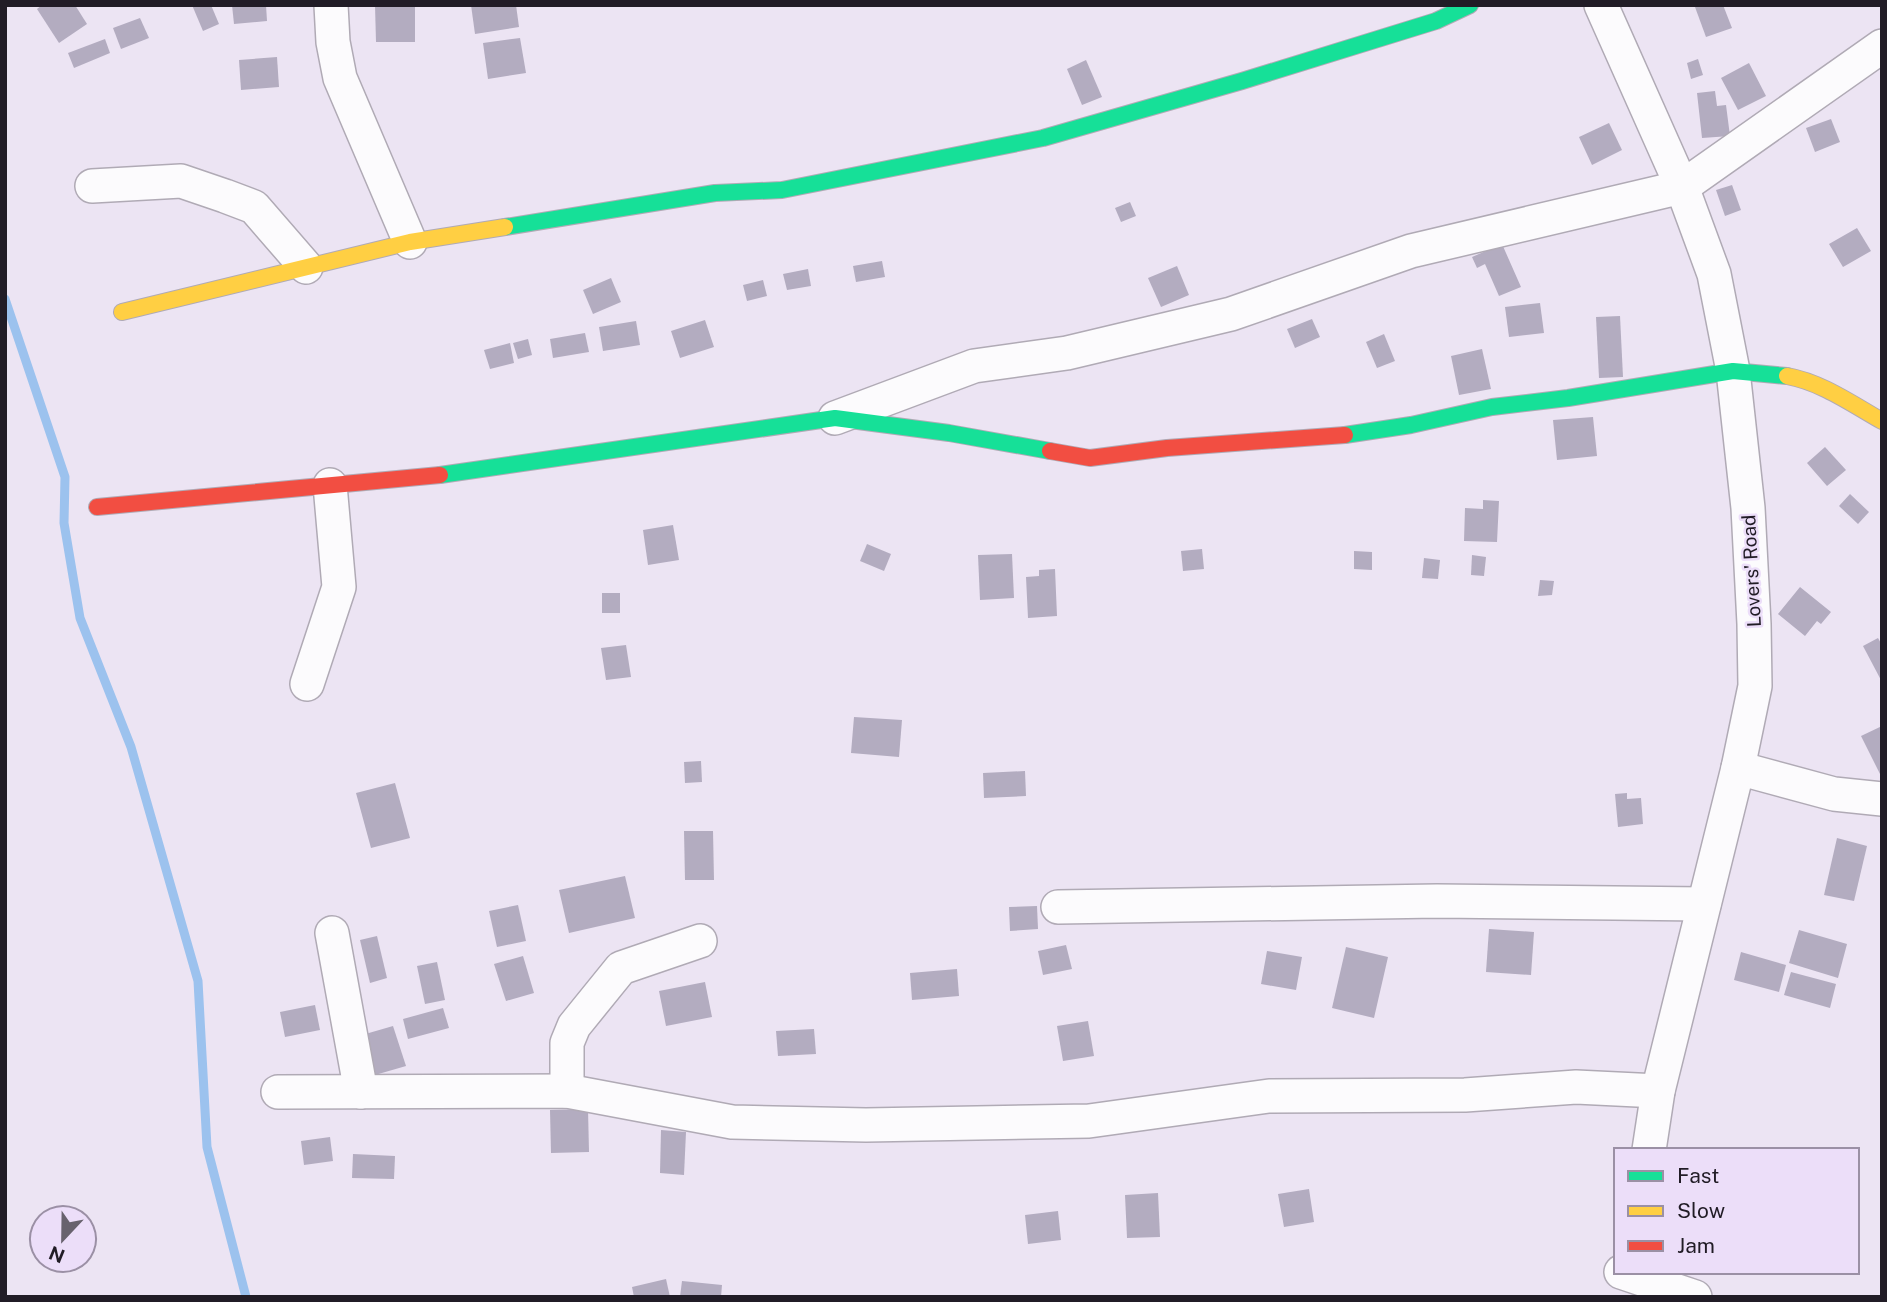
<svg xmlns="http://www.w3.org/2000/svg" width="1887" height="1302" font-family="'Public Sans',sans-serif">
  <rect width="100%" height="100%" fill="#ece4f3"/>
  <g fill="none" stroke-linecap="round" stroke-linejoin="round">
    <polyline stroke="#9cc2ee" stroke-width="9" points="5,299 65,477 64,523 80,618 131,747 198,981 207,1147 246,1297"/>
  </g>
  <g fill="#b3acc0">
    <polygon points="42,5 75,5 87,24 59,43 37,9"/>
    <polygon points="192,5 211,5 219,24 203,31"/>
    <polygon points="232,5 266,5 267,21 234,24"/>
    <polygon points="375,5 415,5 415,42 376,42"/>
    <polygon points="471,5 516,5 519,27 475,34"/>
    <polygon points="1699,5 1723,5 1732,28 1706,37 1695,7"/>
    <polygon points="140,18 149,38 121,49 113,28"/>
    <polygon points="520,38 526,73 488,79 483,43"/>
    <polygon points="105,39 110,53 74,68 68,53"/>
    <polygon points="277,57 279,87 241,90 239,60"/>
    <polygon points="1698,59 1703,75 1691,79 1687,63"/>
    <polygon points="1086,60 1102,97 1082,105 1067,69"/>
    <polygon points="1749,63 1766,96 1738,110 1721,78"/>
    <polygon points="1715,91 1717,106 1726,105 1730,136 1702,138 1697,93"/>
    <polygon points="1831,119 1840,142 1815,152 1806,128"/>
    <polygon points="1609,123 1622,150 1592,165 1579,137"/>
    <polygon points="1732,185 1741,210 1725,216 1716,190"/>
    <polygon points="1130,202 1136,216 1121,222 1115,208"/>
    <polygon points="1857,228 1871,251 1843,267 1829,244"/>
    <polygon points="1502,244 1521,287 1499,296 1485,264 1477,268 1472,257"/>
    <polygon points="882,261 885,277 856,282 853,266"/>
    <polygon points="1177,266 1189,295 1161,307 1148,278"/>
    <polygon points="808,269 811,286 787,290 783,274"/>
    <polygon points="611,278 621,302 593,314 583,290"/>
    <polygon points="763,280 767,296 747,301 743,285"/>
    <polygon points="1540,303 1544,333 1509,337 1505,307"/>
    <polygon points="1620,316 1623,377 1599,378 1596,317"/>
    <polygon points="1312,319 1320,337 1295,348 1287,329"/>
    <polygon points="705,320 714,347 680,358 671,331"/>
    <polygon points="636,321 640,345 603,351 599,327"/>
    <polygon points="585,333 589,352 553,358 550,339"/>
    <polygon points="1384,334 1395,361 1377,368 1366,342"/>
    <polygon points="528,339 532,355 518,359 513,343"/>
    <polygon points="510,343 514,363 490,369 484,350"/>
    <polygon points="1482,349 1491,389 1459,395 1451,356"/>
    <polygon points="1593,417 1597,456 1557,460 1553,420"/>
    <polygon points="1825,447 1846,470 1827,486 1807,463"/>
    <polygon points="1850,494 1869,512 1858,524 1839,506"/>
    <polygon points="1483,500 1499,501 1497,542 1464,541 1465,508 1483,509"/>
    <polygon points="673,525 679,560 648,565 643,530"/>
    <polygon points="867,544 891,554 884,571 860,561"/>
    <polygon points="1202,549 1204,569 1183,571 1181,551"/>
    <polygon points="1354,551 1372,552 1372,570 1354,569"/>
    <polygon points="1012,554 1014,598 980,600 978,555"/>
    <polygon points="1472,555 1486,557 1484,576 1471,575"/>
    <polygon points="1424,558 1440,560 1438,579 1422,578"/>
    <polygon points="1055,569 1057,616 1028,618 1026,577 1039,576 1039,570"/>
    <polygon points="1540,580 1554,581 1552,595 1538,596"/>
    <polygon points="1800,587 1831,612 1821,624 1817,621 1805,636 1778,614"/>
    <rect x="602" y="593" width="18" height="20"/>
    <polygon points="1878,638 1882,645 1882,682 1863,646"/>
    <polygon points="626,645 631,677 606,680 601,648"/>
    <polygon points="854,717 902,720 899,757 851,753"/>
    <polygon points="1882,726 1882,778 1861,736"/>
    <polygon points="701,761 702,782 685,783 684,762"/>
    <polygon points="1025,771 1026,796 984,798 983,773"/>
    <polygon points="395,783 410,838 371,848 356,793"/>
    <polygon points="1627,793 1627,799 1641,798 1643,824 1618,827 1615,794"/>
    <polygon points="684,831 713,831 714,880 685,880"/>
    <polygon points="1837,838 1867,846 1854,901 1824,895"/>
    <polygon points="625,876 635,918 569,933 559,890"/>
    <polygon points="518,905 526,941 497,947 489,911"/>
    <polygon points="1037,906 1038,929 1010,931 1009,907"/>
    <polygon points="1489,929 1534,932 1531,975 1486,972"/>
    <polygon points="1799,930 1847,944 1838,978 1789,963"/>
    <polygon points="377,936 387,978 370,983 360,940"/>
    <polygon points="1066,945 1072,969 1043,975 1038,951"/>
    <polygon points="1346,947 1388,957 1374,1018 1332,1008"/>
    <polygon points="1267,951 1302,957 1296,990 1261,984"/>
    <polygon points="1741,952 1786,965 1779,992 1734,980"/>
    <polygon points="523,956 534,993 506,1001 494,964"/>
    <polygon points="437,962 445,1000 425,1004 417,966"/>
    <polygon points="957,969 959,996 912,1000 910,973"/>
    <polygon points="1791,972 1836,984 1830,1008 1784,995"/>
    <polygon points="705,982 712,1017 666,1026 659,991"/>
    <polygon points="315,1005 320,1030 285,1037 280,1012"/>
    <polygon points="443,1008 449,1028 408,1039 403,1019"/>
    <polygon points="1088,1021 1094,1056 1063,1061 1057,1026"/>
    <polygon points="393,1026 406,1066 375,1075 362,1035"/>
    <polygon points="814,1029 816,1054 778,1056 776,1031"/>
    <polygon points="588,1109 589,1152 551,1153 550,1110"/>
    <polygon points="661,1130 686,1132 684,1175 660,1173"/>
    <polygon points="330,1137 333,1161 304,1165 301,1141"/>
    <polygon points="353,1154 395,1156 394,1179 352,1178"/>
    <polygon points="1309,1189 1314,1222 1284,1227 1278,1194"/>
    <polygon points="1158,1193 1160,1237 1127,1238 1125,1195"/>
    <polygon points="1058,1211 1061,1240 1028,1244 1025,1215"/>
    <polygon points="666,1279 670,1297 634,1297 632,1287"/>
    <polygon points="682,1281 722,1285 721,1297 680,1297"/>
  </g>
  <g fill="none" stroke-linecap="round" stroke-linejoin="round">
    <defs>
      <g id="street">
        <polyline points="331,5 333,42 340,78 410,242"/>
        <polyline points="1601,5 1682,187 1714,274 1733,371 1748,508 1754,624 1755,686 1738,768 1658,1091 1649,1150"/>
        <polyline points="92,186 181,181 225,196 254,207 306,267"/>
        <polyline points="835,418 974,366 1067,353 1231,314 1411,251 1682,187 1882,46"/>
        <polyline points="307,684 339,587 330,485"/>
        <polyline points="1738,768 1834,794 1882,799"/>
        <polyline points="1058,907 1437,901 1704,904"/>
        <polyline points="332,933 361,1092"/>
        <polyline points="567,1091 567,1043 574,1026 621,968 700,941"/>
        <polyline points="278,1092 567,1091 732,1122 866,1125 1089,1121 1269,1096 1465,1095 1576,1087 1658,1091"/>
        <polyline points="1621,1272 1695,1297"/>
      </g>
      <g id="fast">
        <polyline points="505,227 715,193 782,190 1043,138 1242,81 1436,21 1470,5"/>
        <polyline points="1345,435 1411,425 1492,407 1568,398 1733,371 1787,376"/>
        <polyline points="440,475 835,418 949,433 1050,451"/>
      </g>
      <g id="slow">
        <polyline points="122,312 410,242 505,227"/>
        <path d="M1787,376C1821,382 1852,404 1882,421"/>
      </g>
      <g id="jam">
        <polyline points="1050,451 1090,458 1167,448 1345,435"/>
        <polyline points="97,507 440,475"/>
      </g>
    </defs>
    <use href="#street" stroke="#b0aab5" stroke-width="36"/>
    <use href="#fast" stroke="#b0aab5" stroke-width="18"/>
    <use href="#slow" stroke="#b0aab5" stroke-width="18"/>
    <use href="#jam" stroke="#b0aab5" stroke-width="18"/>
    <use href="#street" stroke="#fcfbfd" stroke-width="33"/>
    <use href="#fast" stroke="#16e098" stroke-width="16"/>
    <use href="#slow" stroke="#ffcf43" stroke-width="16"/>
    <use href="#jam" stroke="#f24e42" stroke-width="16"/>
  </g>
  <g text-anchor="middle" stroke-width="5" stroke-linejoin="round" paint-order="stroke">
    <g font-size="19" fill="#211c26" stroke="#ecdef9">
      <text transform="translate(1751 571) rotate(-93)" y="7">Lovers' Road</text>
    </g>
  </g>
  <rect width="1887" height="1302" fill="none" stroke="#211c26" stroke-width="14"/>
  <rect x="1614" y="1148" width="245" height="126" fill="#ecdef9" stroke="#9b90a5" stroke-width="2"/>
  <rect x="1628" y="1171" width="35" height="10" fill="#16e098" stroke="#9b90a5" stroke-width="2"/>
  <text x="1677" y="1183" font-size="21" fill="#211c26">Fast</text>
  <rect x="1628" y="1206" width="35" height="10" fill="#ffcf43" stroke="#9b90a5" stroke-width="2"/>
  <text x="1677" y="1218" font-size="21" fill="#211c26">Slow</text>
  <rect x="1628" y="1241" width="35" height="10" fill="#f24e42" stroke="#9b90a5" stroke-width="2"/>
  <text x="1677" y="1253" font-size="21" fill="#211c26">Jam</text>
  <g transform="translate(63 1239) rotate(202)"><circle r="33" fill="#ecdef9" stroke="#9b90a5" stroke-width="2"/>
  <path d="M0-5L12 26L0 18L-12 26Z" fill="#68626e"/>
  <text y="-10" font-size="19" font-weight="bold" text-anchor="middle" fill="#211c26">N</text>
  </g>
</svg>
